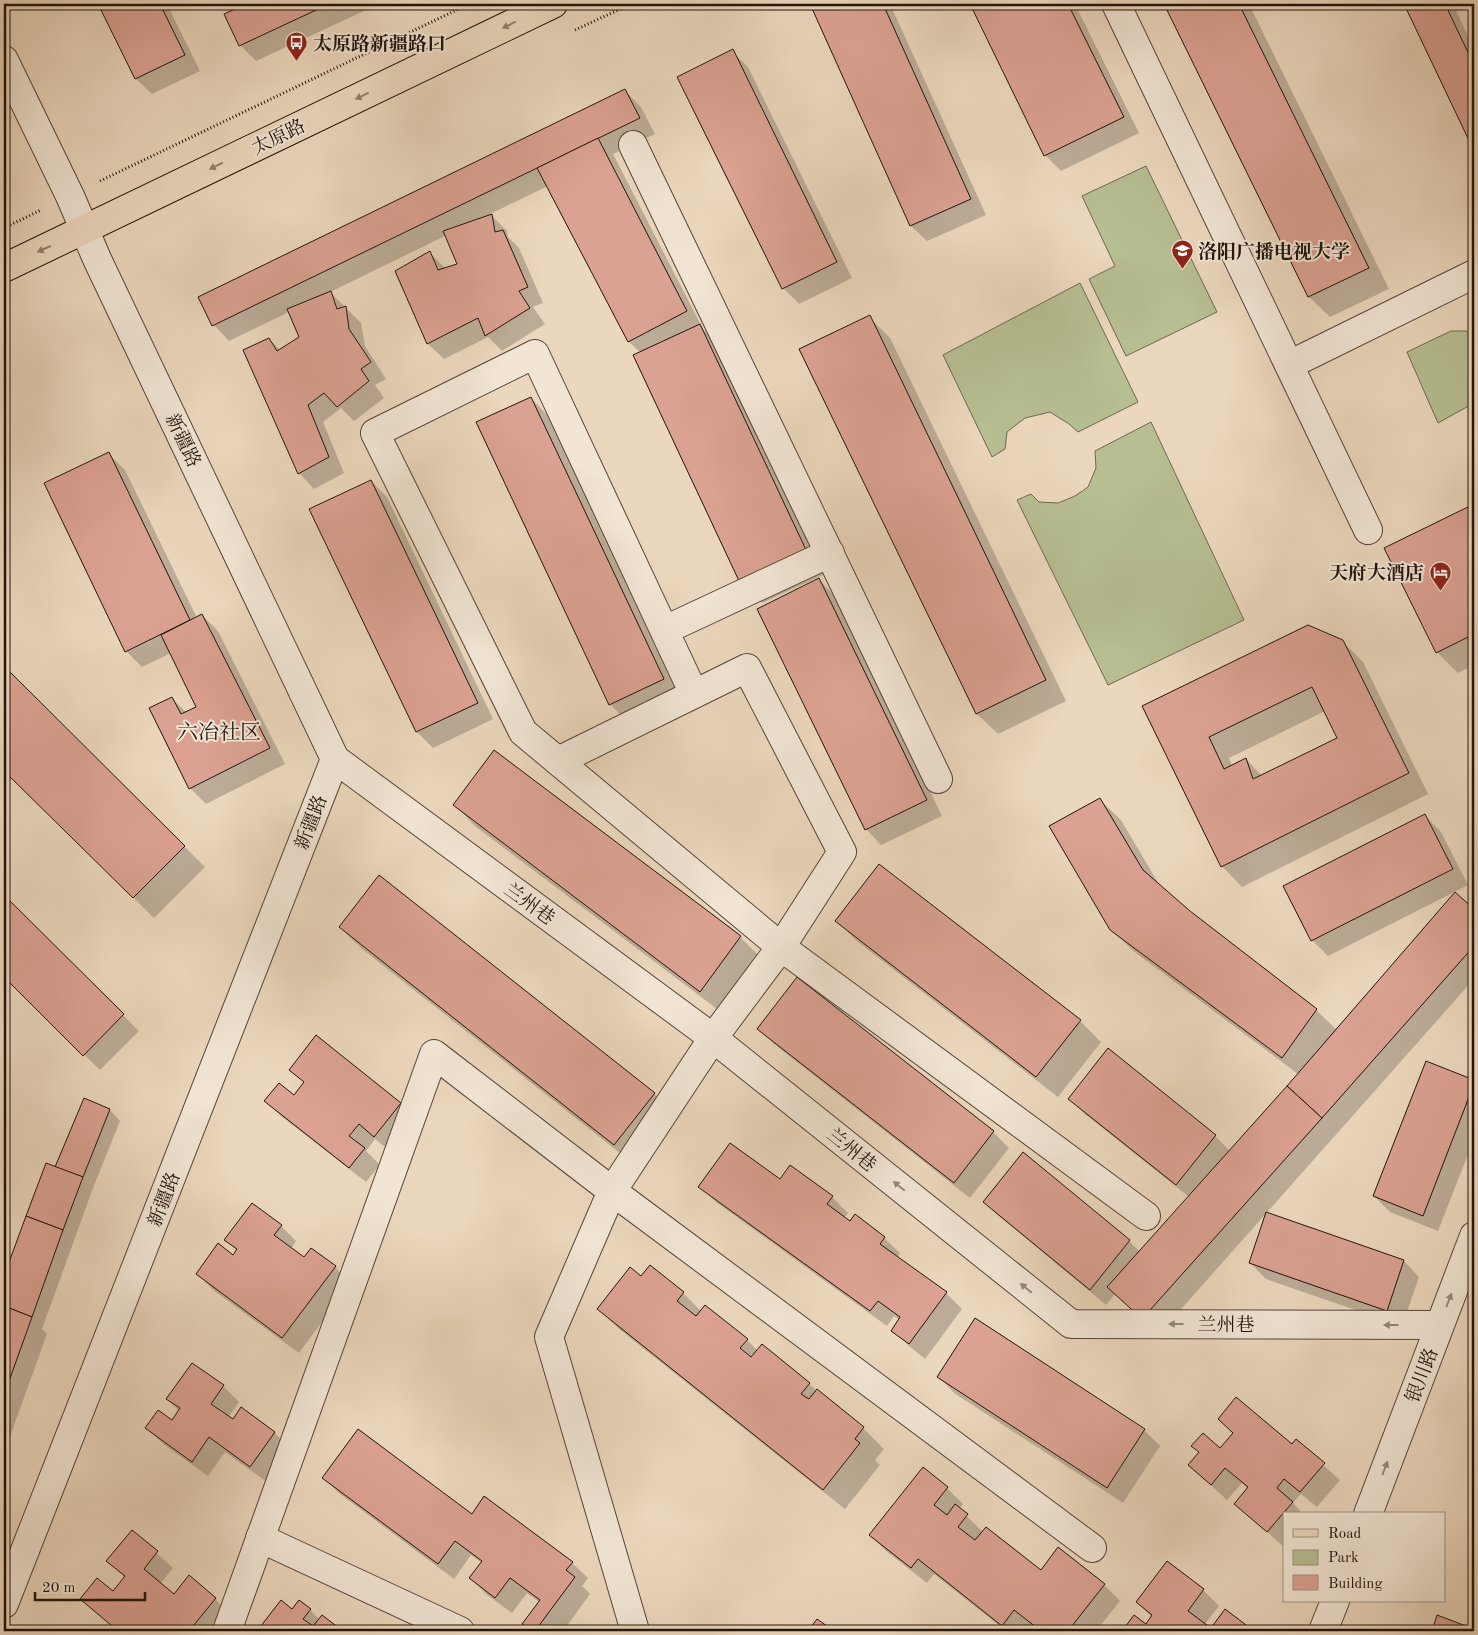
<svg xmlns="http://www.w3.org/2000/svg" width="1478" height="1635" font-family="'Old Standard TT','Noto Serif SC',serif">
  <rect width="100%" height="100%" fill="#ebd7bd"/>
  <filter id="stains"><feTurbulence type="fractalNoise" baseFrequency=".004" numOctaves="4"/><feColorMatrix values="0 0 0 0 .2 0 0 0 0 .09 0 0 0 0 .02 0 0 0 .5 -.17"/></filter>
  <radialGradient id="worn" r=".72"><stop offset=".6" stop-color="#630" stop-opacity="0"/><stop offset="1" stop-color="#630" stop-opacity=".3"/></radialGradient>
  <g fill="#b6be92" stroke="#6c6950">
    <polygon points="1146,166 1217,312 1126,356 1089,279 1115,266 1082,196"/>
    <polygon points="1080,283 1138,402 1078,432 1069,424 1050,412 1025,418 1007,432 1005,449 992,457 943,355"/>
    <polygon points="1451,331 1466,331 1474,337 1474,403 1438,423 1407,352"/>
    <polygon points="1151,422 1244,620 1108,685 1017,500 1031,494 1039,502 1058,503 1075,496 1088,487 1096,468 1095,451"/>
  </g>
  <g fill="#0003" fill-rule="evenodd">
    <polygon points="99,4 167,4 200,71 152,94 136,79"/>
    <polygon points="249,4 379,4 256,61 240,45 226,14"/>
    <polygon points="811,4 890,4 986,215 927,241 911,226"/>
    <polygon points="960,4 970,4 963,8"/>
    <polygon points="971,4 1075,4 1139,133 1061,171 1045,155"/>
    <polygon points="1165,4 1249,4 1389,289 1330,317 1309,297"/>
    <polygon points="1405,4 1453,4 1474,49 1474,148"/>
    <polygon points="732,51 748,67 852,278 799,304 783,288"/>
    <polygon points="625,91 641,107 655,134 613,154 703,329 721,346 827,573 762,603 741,582 641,353 629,342 548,186 490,214 507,231 508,237 519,248 543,303 533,307 545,324 502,351 488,337 444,359 428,344 396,272 430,253 446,269 459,265 447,235 330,292 361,323 365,346 386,379 375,385 384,398 354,421 341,408 323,422 344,473 314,489 299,473 269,339 280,350 301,337 289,312 229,341 214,325"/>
    <polygon points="869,317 890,338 1066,701 998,734 977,714 801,350"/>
    <polygon points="531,398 551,419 684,700 630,725 610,704"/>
    <polygon points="109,454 125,470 197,618 202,615 218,631 285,764 206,804 190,788 172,698 187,713 198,707 171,653 142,667 126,651"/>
    <polygon points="371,481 387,497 493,719 433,748 417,732 311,509"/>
    <polygon points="1474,505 1474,665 1458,673 1437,652 1386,548"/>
    <polygon points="819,580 835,596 942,816 881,845 866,829"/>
    <path d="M1342,641L1363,662L1428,794L1242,887L1222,866L1144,706ZM1325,711L1338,739L1262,776L1246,759L1232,766L1229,758Z"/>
    <polygon points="4,668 205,867 154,918 4,769"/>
    <polygon points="494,752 740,937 761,958 721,1012 475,826 455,805"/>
    <polygon points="1100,800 1121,820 1160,886 1190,912 1316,1010 1337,1030 1455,894 1474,911 1474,979 1159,1334 1115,1294 1106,1305 1000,1217 984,1202 1024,1154 1129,1241 1140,1252 1189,1197 1085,1114 1070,1098 1108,1050 1215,1136 1230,1151 1298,1074 1132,950 1111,929"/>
    <polygon points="1425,816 1441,832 1468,885 1328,956 1312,940"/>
    <polygon points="4,897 139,1031 100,1070 4,976"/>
    <polygon points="837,921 1080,1021 1101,1042 1058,1097 858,942"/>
    <polygon points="340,927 654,1094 675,1115 635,1165 361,948"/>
    <polygon points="797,979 993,1132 1009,1148 970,1198 774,1044 759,1028"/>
    <polygon points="316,1037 400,1104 416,1119 391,1152 375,1139 366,1151 380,1165 366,1182 282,1117 266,1101 294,1097 305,1083 291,1069"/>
    <polygon points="1426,1062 1474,1081 1474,1139 1438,1231 1390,1212 1374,1196"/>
    <polygon points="85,1100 110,1110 120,1121 93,1188 42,1329 47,1334 4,1453 4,1280 46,1165 56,1168"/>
    <polygon points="790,1167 832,1197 848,1213 844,1218 884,1238 900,1253 897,1258 946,1293 962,1309 925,1359 909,1346 893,1330 900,1320 894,1316 887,1326 716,1202 700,1186 780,1181"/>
    <polygon points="1267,1214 1404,1261 1419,1277 1402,1326 1266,1279 1250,1263"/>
    <polygon points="281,1226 296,1241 291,1249 304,1259 335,1267 351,1283 299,1353 213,1290 198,1274 233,1256 237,1251 226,1240"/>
    <polygon points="641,1278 683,1293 701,1311 747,1340 758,1351 809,1384 863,1428 884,1449 875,1460 880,1465 845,1509 619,1329 599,1309"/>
    <polygon points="976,1320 1144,1430 1160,1446 1123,1503 954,1393 939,1377"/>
    <polygon points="223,1386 239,1402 228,1418 233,1421 242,1409 275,1433 290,1449 267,1482 225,1452 208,1476 163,1444 147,1428 172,1422 179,1411 167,1399"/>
    <polygon points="1296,1441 1340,1480 1317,1507 1301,1494 1293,1503 1303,1514 1284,1514 1284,1547 1236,1504 1248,1489 1242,1483 1227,1500 1189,1465 1199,1453 1193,1446 1220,1450 1292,1446"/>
    <polygon points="324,1478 472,1515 572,1563 588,1578 582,1586 590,1594 563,1631 531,1631 523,1624 539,1602 527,1593 512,1613 486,1594 471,1578 482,1563 471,1555 454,1579 340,1494"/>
    <polygon points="947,1488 963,1504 959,1509 983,1532 1041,1572 1104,1585 1120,1601 1096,1631 1039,1631 1031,1625 1026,1631 1006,1631 934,1574 927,1583 886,1551 870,1535"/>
    <polygon points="132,1531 173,1568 160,1584 174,1595 215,1599 231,1615 217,1631 117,1631 81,1599 113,1593 125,1578 108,1561"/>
    <polygon points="1167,1563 1203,1590 1219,1606 1204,1625 1211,1630 1225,1611 1252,1631 1124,1631 1135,1617 1146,1625 1152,1617 1137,1602"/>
    <polygon points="281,1602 292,1610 310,1610 320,1620 341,1631 259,1631"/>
  </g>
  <g fill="#dba192" stroke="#21140d" fill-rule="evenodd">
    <polygon points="98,4 160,4 185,55 135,79"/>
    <polygon points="246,4 329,4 239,46 224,14"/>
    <polygon points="810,4 883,4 971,199 910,226"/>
    <polygon points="970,4 1068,4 1124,117 1044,156"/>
    <polygon points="1164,4 1239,4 1369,268 1308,297"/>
    <polygon points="1404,4 1445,4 1474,65 1474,151"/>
    <polygon points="733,49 837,262 782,289 677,77"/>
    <polygon points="625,89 640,118 212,326 198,297"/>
    <polygon points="598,138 687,311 628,342 537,168"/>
    <polygon points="492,214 495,232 503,230 528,287 519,291 530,308 485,336 478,318 427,344 395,271 430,251 438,270 457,264 443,231"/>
    <polygon points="331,291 337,309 346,306 349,329 371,362 361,369 369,381 337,407 324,393 308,405 329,457 298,474 243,350 269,338 277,351 299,337 287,309"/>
    <polygon points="870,315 1046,680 976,714 799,349"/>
    <polygon points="700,324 807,552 740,583 633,355"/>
    <polygon points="531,397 664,679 609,705 476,422"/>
    <polygon points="109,452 190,620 125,652 44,483"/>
    <polygon points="371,480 478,703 416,732 309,509"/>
    <polygon points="1474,504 1474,634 1436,653 1384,548"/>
    <polygon points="819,578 927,800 865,830 757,609"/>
    <polygon points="202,614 270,748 189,789 149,708 172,697 181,714 196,707 161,635"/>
    <path d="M1308,625L1343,640L1409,773L1221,867L1142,706ZM1312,687L1337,738L1253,779L1246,758L1224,769L1209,737Z"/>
    <polygon points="4,666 185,846 133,898 4,771"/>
    <polygon points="494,750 741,936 700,992 453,805"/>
    <polygon points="1100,798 1143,870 1190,911 1317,1009 1282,1058 1110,930 1049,826"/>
    <polygon points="1425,814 1453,869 1311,941 1283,886"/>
    <polygon points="879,864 1081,1020 1036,1077 835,921"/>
    <polygon points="379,875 655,1093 614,1145 339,927"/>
    <polygon points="1455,892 1474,909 1474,946 1322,1118 1287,1086"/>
    <polygon points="4,895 124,1014 83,1056 4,977"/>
    <polygon points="797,977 994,1131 954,1183 757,1029"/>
    <polygon points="316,1035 401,1103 374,1137 359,1124 349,1136 365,1148 349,1168 264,1101 279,1083 294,1095 304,1082 289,1070"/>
    <polygon points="1108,1048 1216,1135 1176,1185 1068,1099"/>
    <polygon points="1426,1061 1474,1080 1474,1084 1423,1216 1373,1196"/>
    <polygon points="1287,1086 1322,1118 1142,1319 1107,1287"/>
    <polygon points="84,1098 110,1109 83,1177 55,1167"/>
    <polygon points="730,1143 780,1179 790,1165 833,1196 827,1204 850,1221 855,1214 885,1237 880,1244 947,1292 909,1344 891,1331 900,1317 878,1301 870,1311 698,1187"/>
    <polygon points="1023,1152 1130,1240 1090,1290 983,1202"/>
    <polygon points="46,1163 83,1177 63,1230 26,1216"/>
    <polygon points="252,1203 282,1225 274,1235 304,1257 311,1248 336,1266 282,1338 196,1274 218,1243 233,1255 237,1249 224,1240"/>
    <polygon points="1266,1212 1404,1260 1387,1311 1249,1263"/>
    <polygon points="26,1216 63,1230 32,1317 4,1306 4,1276"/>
    <polygon points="650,1265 684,1292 677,1301 696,1316 705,1305 748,1339 740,1348 751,1357 762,1344 810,1383 801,1394 809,1399 817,1389 864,1427 855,1439 860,1443 823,1490 597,1309 630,1267 641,1276"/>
    <polygon points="4,1306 32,1317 4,1395"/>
    <polygon points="975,1318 1145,1429 1107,1488 937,1377"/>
    <polygon points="192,1363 224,1385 211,1404 233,1419 241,1407 275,1432 250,1467 209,1437 192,1462 145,1428 158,1410 172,1420 180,1408 166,1399"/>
    <polygon points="1236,1397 1292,1444 1296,1439 1325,1463 1300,1492 1284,1479 1277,1488 1293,1502 1267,1532 1234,1504 1248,1487 1225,1468 1211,1485 1188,1465 1199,1452 1191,1446 1203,1433 1220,1448 1233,1433 1218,1419"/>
    <polygon points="358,1429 472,1514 484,1496 573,1562 566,1570 575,1577 535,1631 531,1631 522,1624 540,1600 510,1578 495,1598 469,1578 482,1561 455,1541 438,1564 322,1478"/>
    <polygon points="923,1467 948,1487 934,1505 947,1515 955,1504 968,1514 958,1527 975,1540 986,1527 1041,1570 1058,1547 1105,1584 1068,1631 1041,1631 1014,1610 1002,1626 918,1559 911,1568 869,1535"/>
    <polygon points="132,1530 158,1551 144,1569 174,1594 189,1575 216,1598 189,1631 118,1631 80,1599 97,1578 113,1591 125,1576 106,1561"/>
    <polygon points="1167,1561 1204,1589 1188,1611 1211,1628 1225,1609 1254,1631 1122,1631 1134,1615 1146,1624 1152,1615 1136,1602"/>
    <polygon points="281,1600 292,1609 299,1600 311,1609 303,1619 313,1626 322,1615 339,1628 337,1631 257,1631"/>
    <polygon points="1437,1615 1474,1629 1474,1631 1432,1631"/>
    <polygon points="817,1619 834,1631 808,1631"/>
  </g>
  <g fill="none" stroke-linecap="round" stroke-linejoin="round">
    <defs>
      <g id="minor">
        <polyline points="1116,4 1368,530"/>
        <polyline points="4,60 70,196 97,259 335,759 4,1604"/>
        <polyline points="633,145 938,779"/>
        <polyline points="1289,365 1474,274"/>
        <polyline points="665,630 830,553"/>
        <polyline points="694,694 535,354 375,433 523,732 781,947 1146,1216"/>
        <polyline points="335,759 713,1038 1071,1324 1439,1325"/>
        <polyline points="558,761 747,668 842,852 781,947 713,1038 612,1191 549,1337 635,1631"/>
        <polyline points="1368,1514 1474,1236"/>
        <polyline points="260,1538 460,1631"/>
        <polyline points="227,1631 434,1054 612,1191 1092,1548"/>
        <polyline points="1323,1631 1335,1601"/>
      </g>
      <polyline id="major" points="4,268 553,4"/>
    </defs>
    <use href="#minor" stroke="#544539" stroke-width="30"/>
    <use href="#major" stroke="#21140d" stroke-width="30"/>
    <g stroke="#21140d" stroke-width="3" stroke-dasharray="1 2.5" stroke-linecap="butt">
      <polyline points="575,30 631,4"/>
      <polyline points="100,181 469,4"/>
      <polyline points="4,228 41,210"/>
    </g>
    <use href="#minor" stroke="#f2e5d4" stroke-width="28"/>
    <use href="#major" stroke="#ebd7bd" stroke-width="28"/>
  </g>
  <defs><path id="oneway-solid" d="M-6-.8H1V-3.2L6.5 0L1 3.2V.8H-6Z" transform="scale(1.25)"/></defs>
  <g fill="#907f6e">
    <use href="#oneway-solid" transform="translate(509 25) rotate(154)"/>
    <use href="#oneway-solid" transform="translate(362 96) rotate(154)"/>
    <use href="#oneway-solid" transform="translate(216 166) rotate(154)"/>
    <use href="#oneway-solid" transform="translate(44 249) rotate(155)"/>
  </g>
  <g fill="#94877a">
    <use href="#oneway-solid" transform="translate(899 1186) rotate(-141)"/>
    <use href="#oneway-solid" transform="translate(1026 1288) rotate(-141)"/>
    <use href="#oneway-solid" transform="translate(1449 1300) rotate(-69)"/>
    <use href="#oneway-solid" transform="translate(1176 1324) rotate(-180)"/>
    <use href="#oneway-solid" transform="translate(1391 1325) rotate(-180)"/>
    <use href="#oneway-solid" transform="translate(1385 1468) rotate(-69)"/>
  </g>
  <defs>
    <symbol id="bus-pin" viewBox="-11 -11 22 30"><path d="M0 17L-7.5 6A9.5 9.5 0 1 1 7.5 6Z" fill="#8f2418" stroke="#f2e5d4"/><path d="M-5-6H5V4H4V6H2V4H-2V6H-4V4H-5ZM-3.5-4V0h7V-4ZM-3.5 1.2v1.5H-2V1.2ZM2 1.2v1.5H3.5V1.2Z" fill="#fff"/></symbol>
    <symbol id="school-pin" viewBox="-11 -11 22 30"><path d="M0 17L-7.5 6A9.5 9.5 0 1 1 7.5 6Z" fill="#8f2418" stroke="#f2e5d4"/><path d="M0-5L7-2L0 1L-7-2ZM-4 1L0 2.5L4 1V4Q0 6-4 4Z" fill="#fff"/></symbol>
    <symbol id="hotel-pin" viewBox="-11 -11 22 30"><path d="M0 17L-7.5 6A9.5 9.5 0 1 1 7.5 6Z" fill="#8f2418" stroke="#f2e5d4"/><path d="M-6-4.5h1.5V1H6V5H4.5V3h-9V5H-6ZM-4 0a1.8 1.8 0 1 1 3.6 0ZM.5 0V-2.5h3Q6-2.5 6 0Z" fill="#fff"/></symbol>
  </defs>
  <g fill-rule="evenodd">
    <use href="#bus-pin" x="284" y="30" width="25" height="34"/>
    <use href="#school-pin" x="1170" y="238" width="25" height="34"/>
    <use href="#hotel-pin" x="1428" y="560" width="25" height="34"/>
  </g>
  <g text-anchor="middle" stroke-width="4" stroke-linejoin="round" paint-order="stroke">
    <g font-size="19" font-weight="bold" fill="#21140d" stroke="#f2e5d4" text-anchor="start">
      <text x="313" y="50">太原路新疆路口</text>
      <text x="1198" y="258">洛阳广播电视大学</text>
      <text x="1424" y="579" text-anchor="end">天府大酒店</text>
    </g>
    <g font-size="19" fill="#21140d" stroke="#f2e5d4">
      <text transform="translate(278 136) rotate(-26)" y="7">太原路</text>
      <text transform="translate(184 440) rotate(65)" y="7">新疆路</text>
      <text transform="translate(310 822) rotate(-69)" y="7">新疆路</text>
      <text transform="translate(530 903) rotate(36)" y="7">兰州巷</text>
      <text transform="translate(852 1149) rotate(39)" y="7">兰州巷</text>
      <text transform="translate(163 1199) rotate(-69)" y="7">新疆路</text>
      <text x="1226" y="1331">兰州巷</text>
      <text transform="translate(1421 1375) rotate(-69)" y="7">银川路</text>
    </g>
    <g font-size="21" fill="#21140d" stroke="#f2e5d4">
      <text x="219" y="739">六冶社区</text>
    </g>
  </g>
  <rect width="1478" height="1635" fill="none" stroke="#ebd7bd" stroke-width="20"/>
  <rect x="5" y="5" width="1468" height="1625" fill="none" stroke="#21140d" stroke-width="2.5"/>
  <rect x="10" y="10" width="1458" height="1615" fill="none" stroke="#21140d"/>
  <rect x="1283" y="1512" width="162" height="90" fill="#f2e5d4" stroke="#9e9184"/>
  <rect x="1293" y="1529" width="25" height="8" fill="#ebd7bd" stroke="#9e9184"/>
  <text x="1328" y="1538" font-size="15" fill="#21140d">Road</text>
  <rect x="1293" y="1550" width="25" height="15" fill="#b6be92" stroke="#9e9184"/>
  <text x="1328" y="1562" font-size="15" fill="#21140d">Park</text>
  <rect x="1293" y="1575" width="25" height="15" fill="#dba192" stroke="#9e9184"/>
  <text x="1328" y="1588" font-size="15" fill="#21140d">Building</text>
  <path d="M35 1592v8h110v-8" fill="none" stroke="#21140d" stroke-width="2.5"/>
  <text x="42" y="1592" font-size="15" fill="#21140d" stroke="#f2e5d4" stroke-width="4" paint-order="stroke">20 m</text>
  <rect width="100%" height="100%" filter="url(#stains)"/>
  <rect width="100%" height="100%" fill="url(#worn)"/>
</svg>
